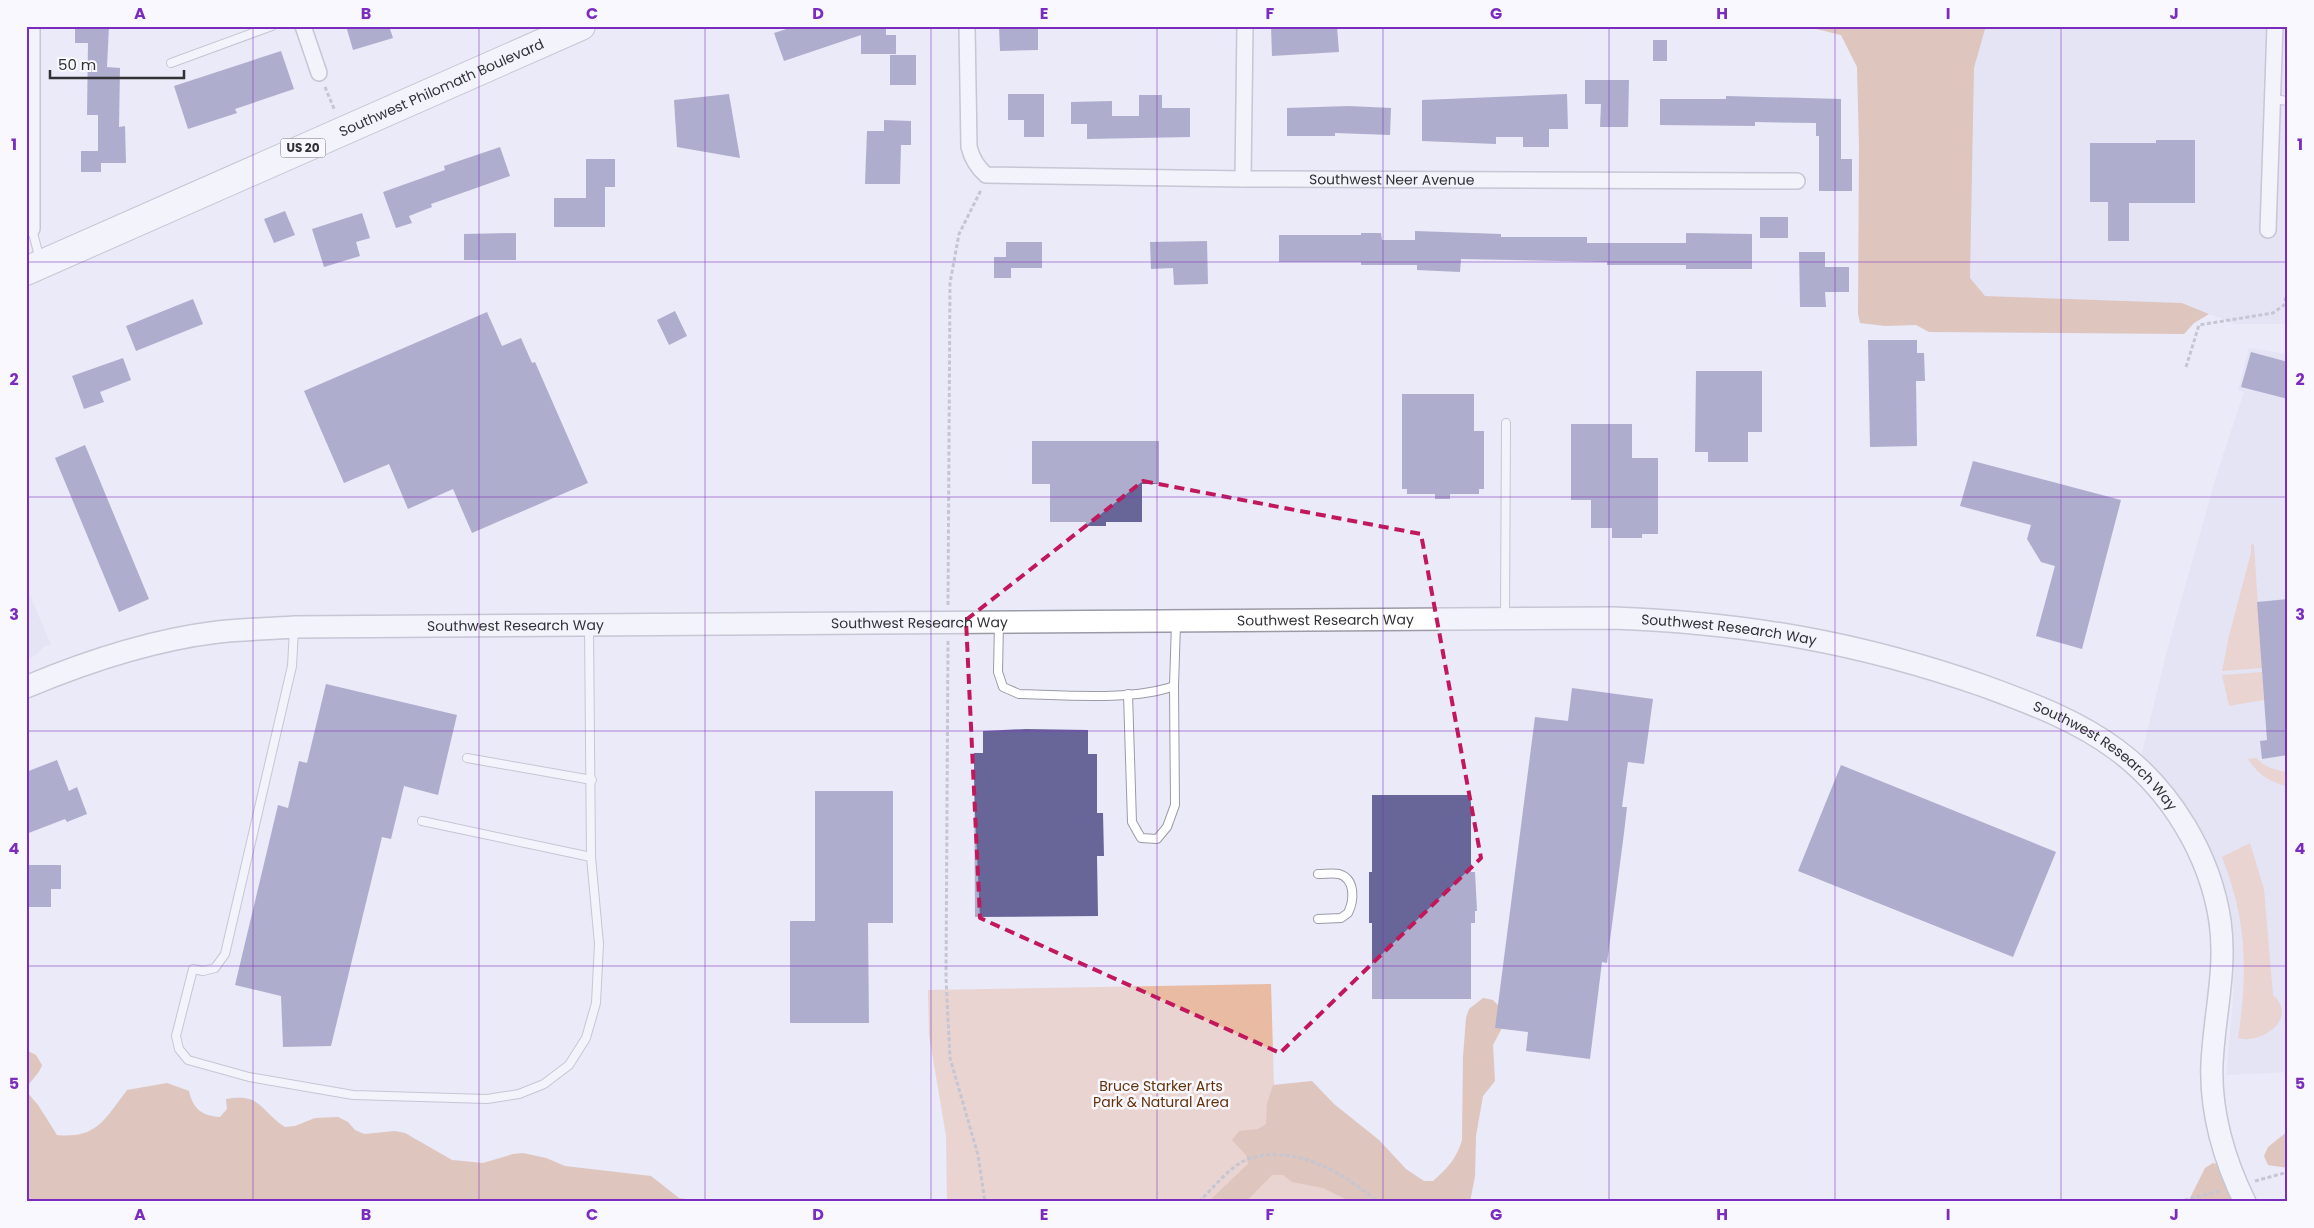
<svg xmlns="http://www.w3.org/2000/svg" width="2314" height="1228" font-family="Poppins,sans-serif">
  <rect width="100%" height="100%" fill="#eaeaf8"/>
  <g fill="#ddddf2">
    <polygon points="1993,26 2288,26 2288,324 2235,324 2182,303 1985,296 1970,279 1974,68 1985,29"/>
    <polygon points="2249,348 2288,354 2288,1072 2226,1075 2233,999 2234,950 2225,899 2141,757 2167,651 2216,477 2244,392 2238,390"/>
    <polygon points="26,586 51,645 44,646 37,654 26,659"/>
  </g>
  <g fill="#e8bba2">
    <polygon points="2251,544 2254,545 2262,668 2222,671 2229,636 2251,553"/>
    <polygon points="2262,672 2264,700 2229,706 2222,675"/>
    <path d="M2257,758C2264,768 2276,770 2288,772V786C2270,783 2258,774 2248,759Z"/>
    <path d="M2250,843L2264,889L2273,995C2299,1018 2262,1045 2238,1038C2248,972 2247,920 2222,857Z"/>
    <polygon points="1271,984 1275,1119 1448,1202 947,1202 946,1136 929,1035 928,990"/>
  </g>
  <g fill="#d19977">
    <polygon points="1804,26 1993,26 1985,29 1974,68 1970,278 1985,296 2182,303 2209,314 2194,323 2184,334 1929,332 1916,325 1885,326 1860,323 1858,314 1859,146 1857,67 1841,35"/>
    <path d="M1483,998L1493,1000L1500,1007L1503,1026L1493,1045L1495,1081L1483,1096L1476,1136L1475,1176L1470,1202H1351L1323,1188L1292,1182L1283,1175H1272L1246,1202H1208L1248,1164L1246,1155L1232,1140L1239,1131L1258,1129L1266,1124L1267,1104L1273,1085L1312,1081L1334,1104L1379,1140L1406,1169L1424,1181H1433C1447,1169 1457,1158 1462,1140L1463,1057L1466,1018L1469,1009Z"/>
    <path d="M26,1050L36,1055L42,1065C39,1075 31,1079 26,1089Z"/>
    <path d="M167,1083L189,1091C193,1109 202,1116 220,1117L227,1109L226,1099C262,1093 259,1110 285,1127L295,1126L315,1118L338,1117L348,1122L355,1130L364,1134L395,1131L405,1133L452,1160L483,1163L513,1154L523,1153L546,1158L565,1166L651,1176L679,1198L705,1202H26V1091L38,1105L57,1135C97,1139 105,1119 127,1090Z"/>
    <polygon points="2288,1131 2288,1168 2268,1165 2264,1156 2268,1147"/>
    <polygon points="2213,1163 2222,1166 2244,1202 2188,1202 2205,1168"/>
  </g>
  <g fill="#686599">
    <polygon points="75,26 109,26 107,67 120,68 119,127 125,126 126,163 101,163 101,172 81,172 81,151 98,151 98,115 87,115 88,43 75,43"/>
    <polygon points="346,26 389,26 393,38 353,50"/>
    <polygon points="796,26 886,26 886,35 896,35 896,54 861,54 861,35 784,61 774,33"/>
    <polygon points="999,26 1038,26 1038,50 1000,51"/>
    <polygon points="1271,26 1337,26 1339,52 1272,56"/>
    <rect x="1653" y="40" width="14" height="21"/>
    <polygon points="281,51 294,89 235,109 237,113 188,129 174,86"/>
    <rect x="890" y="55" width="26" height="30"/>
    <polygon points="1585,80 1629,80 1628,127 1600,127 1601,104 1585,104"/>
    <polygon points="729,94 740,158 677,147 674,100"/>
    <polygon points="1008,94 1044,94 1044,137 1024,137 1024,120 1008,120"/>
    <polygon points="1567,94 1568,129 1549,129 1549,147 1523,147 1523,137 1496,137 1496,144 1422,141 1422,100"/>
    <polygon points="1139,95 1162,95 1162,108 1190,108 1190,137 1087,139 1087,124 1071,124 1071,102 1112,101 1112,116 1139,116"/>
    <polygon points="1726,96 1841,99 1841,159 1852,159 1852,191 1819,191 1819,136 1816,136 1816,123 1755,122 1755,126 1660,125 1660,99 1726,99"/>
    <polygon points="1349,106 1391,108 1390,135 1335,133 1335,136 1287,136 1287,108"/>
    <polygon points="884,120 911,121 911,145 901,145 900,184 865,184 867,131 884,131"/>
    <polygon points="2156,140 2195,140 2195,203 2129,203 2129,241 2108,241 2108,202 2090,202 2090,143 2156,143"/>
    <polygon points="500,147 510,176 431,204 432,207 409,216 412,223 396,228 383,192 445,170 444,166"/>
    <polygon points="586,159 615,159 615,187 605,187 605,227 554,227 554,198 586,198"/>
    <polygon points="285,211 295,235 274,243 264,219"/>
    <polygon points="362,213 370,238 356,242 360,256 324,267 312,229"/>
    <rect x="1760" y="217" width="28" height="21"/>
    <polygon points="1415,231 1501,234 1501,237 1587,237 1587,243 1686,243 1686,233 1752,234 1752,269 1686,269 1686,265 1607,265 1607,262 1461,259 1460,272 1417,270 1417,265 1361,265 1361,262 1279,262 1279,235 1361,235 1361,233 1381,233 1382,240 1415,240"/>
    <polygon points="516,233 516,260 464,260 464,234"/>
    <polygon points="1207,241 1208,284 1174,285 1173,268 1151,269 1150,242"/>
    <polygon points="1006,242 1042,242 1042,268 1011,268 1011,278 994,278 994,257 1006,257"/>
    <polygon points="1799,252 1825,252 1825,267 1849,267 1849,292 1825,292 1826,307 1800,307"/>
    <polygon points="193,299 203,324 136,351 126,326"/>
    <polygon points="675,311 687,336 669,345 657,320"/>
    <polygon points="487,312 502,346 521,338 532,363 535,362 588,483 472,533 453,489 408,509 389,464 344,483 304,391"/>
    <polygon points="1868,340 1917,340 1917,353 1924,353 1925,381 1916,381 1917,446 1870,447"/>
    <polygon points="2251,352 2288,362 2288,399 2241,387"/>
    <polygon points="123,358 131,380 100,392 104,402 84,409 72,376"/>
    <polygon points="1696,371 1762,371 1762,432 1748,432 1748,462 1708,462 1708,452 1695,452"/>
    <polygon points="1402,394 1474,394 1474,431 1484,431 1484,489 1479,489 1479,494 1450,494 1450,499 1435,499 1435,494 1407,494 1407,489 1402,489"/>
    <polygon points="1571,424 1632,424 1632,458 1658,458 1658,534 1642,534 1642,538 1612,538 1612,528 1591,528 1591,500 1571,500"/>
    <polygon points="1032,441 1159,441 1159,484 1142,484 1142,522 1106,522 1106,526 1086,526 1086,522 1050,522 1050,484 1032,484"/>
    <polygon points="85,445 149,599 119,612 55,458"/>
    <polygon points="1973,461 2121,500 2082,649 2036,636 2055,566 2041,562 2027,539 2031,525 1960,506"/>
    <polygon points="2288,599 2288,755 2262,759 2260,741 2267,740 2257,602"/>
    <polygon points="326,684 457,715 438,795 404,786 391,839 382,837 331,1046 283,1047 281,996 235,985 278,805 288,808 299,761 307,763"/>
    <polygon points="1572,688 1653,699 1644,764 1628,762 1622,807 1627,807 1624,833 1607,963 1602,962 1590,1059 1526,1051 1528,1032 1495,1028 1535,717 1568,721"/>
    <polygon points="1026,729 1088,730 1088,754 1097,754 1097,813 1103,813 1104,856 1097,856 1098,916 975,917 974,753 983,753 983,731"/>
    <polygon points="57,760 69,791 77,787 87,814 67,822 65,819 26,834 26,772"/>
    <polygon points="1841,765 2056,852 2013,957 1798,871"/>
    <polygon points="815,791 893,791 893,923 868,923 869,1023 790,1023 790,921 815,921"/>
    <polygon points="1372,795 1471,795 1471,872 1475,872 1477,911 1475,911 1475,923 1471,923 1471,999 1372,999 1372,923 1369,923 1369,872 1372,872"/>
    <polygon points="26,865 61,865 61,889 51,889 51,907 26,907"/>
  </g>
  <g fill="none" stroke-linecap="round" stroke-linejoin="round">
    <defs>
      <g id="lane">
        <polyline points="171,63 272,26"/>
        <polyline points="2273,99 2288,101"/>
        <polyline points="32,229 40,260"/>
        <polyline points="1505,616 1506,423"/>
        <path d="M999,623L998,672L1003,687L1019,694C1062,695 1135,701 1174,686L1176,623"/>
        <polyline points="294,629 292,666 225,954 215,968 203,971 193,969 176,1036 179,1049 188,1060 249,1077 353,1095 487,1099 519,1094 544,1084 569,1065 586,1038 596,1003 599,944 591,857 589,625"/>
        <polyline points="1128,694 1132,822 1141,838 1157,839 1167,827 1175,805 1174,686"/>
        <polyline points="467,758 592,780"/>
        <polyline points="422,821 591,857"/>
        <path d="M1318,874C1325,874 1333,873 1339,874C1356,879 1354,901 1348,913L1341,918L1318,919"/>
      </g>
      <g id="street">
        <polyline points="303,26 319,73"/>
        <path id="s1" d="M967,26L969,147C972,159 977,167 986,175L1243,179L1797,181"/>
        <polyline points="1243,179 1245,26"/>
        <polyline points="32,229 32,26"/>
        <polyline points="2268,230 2275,26"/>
      </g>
      <g id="secondary">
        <path id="s2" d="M26,687C88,661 151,640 218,632C243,629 269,629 294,627L1613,618C1746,623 1858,642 1984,686C2030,703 2077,720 2117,750C2171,790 2210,855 2220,921C2227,970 2214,1016 2212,1064C2210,1111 2224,1160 2245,1202"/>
      </g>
      <g id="highway">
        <path id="s3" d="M26,271L581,26"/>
      </g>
    </defs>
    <use href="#lane" stroke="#9b9ba8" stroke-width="10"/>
    <use href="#street" stroke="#9b9ba8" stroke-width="18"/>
    <use href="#secondary" stroke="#9b9ba8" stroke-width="24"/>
    <use href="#highway" stroke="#9b9ba8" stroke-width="30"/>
    <g stroke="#9b9ba6" stroke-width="3" stroke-dasharray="4 2.5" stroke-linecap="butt">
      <polyline points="325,87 335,111"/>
      <polyline points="2186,367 2199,325 2273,313 2284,305 2288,288"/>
      <polyline points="948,605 950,283 959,234 981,190"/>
      <polyline points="948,641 946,978 950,1058 978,1155 985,1202"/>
      <polyline points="2255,1181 2288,1172"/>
      <path d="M1199,1202C1213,1188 1230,1166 1248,1159C1293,1143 1345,1173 1377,1202"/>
      <polyline points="2178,1202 2220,1191"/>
    </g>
    <use href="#lane" stroke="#fff" stroke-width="8"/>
    <use href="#street" stroke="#fff" stroke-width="15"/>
    <use href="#secondary" stroke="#fff" stroke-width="21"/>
    <use href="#highway" stroke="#fff" stroke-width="28"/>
  </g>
  <path d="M0 0H2314V1228H0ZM1143,481L1421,534L1481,858L1280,1053L980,918L966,620Z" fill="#eaeaf8" fill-opacity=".55" fill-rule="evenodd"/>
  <path fill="none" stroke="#c2185b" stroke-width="4" stroke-dasharray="10 6" stroke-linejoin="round" d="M1143,481L1421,534L1481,858L1280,1053L980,918L966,620Z"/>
  <path fill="none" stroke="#7b2cbf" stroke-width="1" stroke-opacity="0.55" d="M253,26V1202M479,26V1202M705,26V1202M931,26V1202M1157,26V1202M1383,26V1202M1609,26V1202M1835,26V1202M2061,26V1202M26,262H2288M26,497H2288M26,731H2288M26,966H2288"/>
  <g text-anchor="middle" stroke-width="5" stroke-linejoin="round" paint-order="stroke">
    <rect fill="#f8f8fe" stroke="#6d6d72" stroke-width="1" x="280.5" y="138.5" width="45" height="19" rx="4"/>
    <g font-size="12" font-weight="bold" fill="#313136">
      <text x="303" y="152">US 20</text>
    </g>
    <g font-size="14" fill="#313136" stroke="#f8f8fe">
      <text dy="5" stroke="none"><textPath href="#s3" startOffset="454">Southwest Philomath Boulevard</textPath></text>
      <text dy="5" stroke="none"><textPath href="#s1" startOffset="560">Southwest Neer Avenue</textPath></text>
      <text dy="5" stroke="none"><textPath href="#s2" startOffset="1308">Southwest Research Way</textPath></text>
      <text dy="5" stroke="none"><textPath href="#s2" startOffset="902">Southwest Research Way</textPath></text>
      <text dy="5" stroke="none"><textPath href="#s2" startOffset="498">Southwest Research Way</textPath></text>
      <text dy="5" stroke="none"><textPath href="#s2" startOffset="1712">Southwest Research Way</textPath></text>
      <text dy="5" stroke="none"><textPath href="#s2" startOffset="2116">Southwest Research Way</textPath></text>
    </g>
    <g font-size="14" fill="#653109" stroke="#f8f8fe">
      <text x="1161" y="1091">Bruce Starker Arts<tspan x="1161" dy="16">Park &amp; Natural Area</tspan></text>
    </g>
  </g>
  <rect width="2314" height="1228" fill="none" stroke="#f8f8fe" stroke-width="55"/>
  <path d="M50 70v8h134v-8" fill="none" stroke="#313136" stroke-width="2.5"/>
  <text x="58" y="70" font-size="15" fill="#313136" stroke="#f8f8fe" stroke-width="4" paint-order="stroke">50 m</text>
  <rect x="28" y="28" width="2258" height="1172" fill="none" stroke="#7b2cbf" stroke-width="2"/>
  <g font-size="16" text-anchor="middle" font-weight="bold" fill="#7b2cbf">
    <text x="140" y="19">A</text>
    <text x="366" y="19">B</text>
    <text x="592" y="19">C</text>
    <text x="818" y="19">D</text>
    <text x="1044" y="19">E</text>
    <text x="1270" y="19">F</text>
    <text x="1496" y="19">G</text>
    <text x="1722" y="19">H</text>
    <text x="1948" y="19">I</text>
    <text x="2174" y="19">J</text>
    <text x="14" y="150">1</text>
    <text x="2300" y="150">1</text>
    <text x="14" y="385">2</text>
    <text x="2300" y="385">2</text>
    <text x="14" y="620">3</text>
    <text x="2300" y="620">3</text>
    <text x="14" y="854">4</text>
    <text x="2300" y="854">4</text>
    <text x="14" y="1089">5</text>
    <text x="2300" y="1089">5</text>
    <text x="140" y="1220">A</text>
    <text x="366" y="1220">B</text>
    <text x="592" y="1220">C</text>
    <text x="818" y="1220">D</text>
    <text x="1044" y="1220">E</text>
    <text x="1270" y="1220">F</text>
    <text x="1496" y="1220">G</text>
    <text x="1722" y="1220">H</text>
    <text x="1948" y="1220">I</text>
    <text x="2174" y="1220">J</text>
  </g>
</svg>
